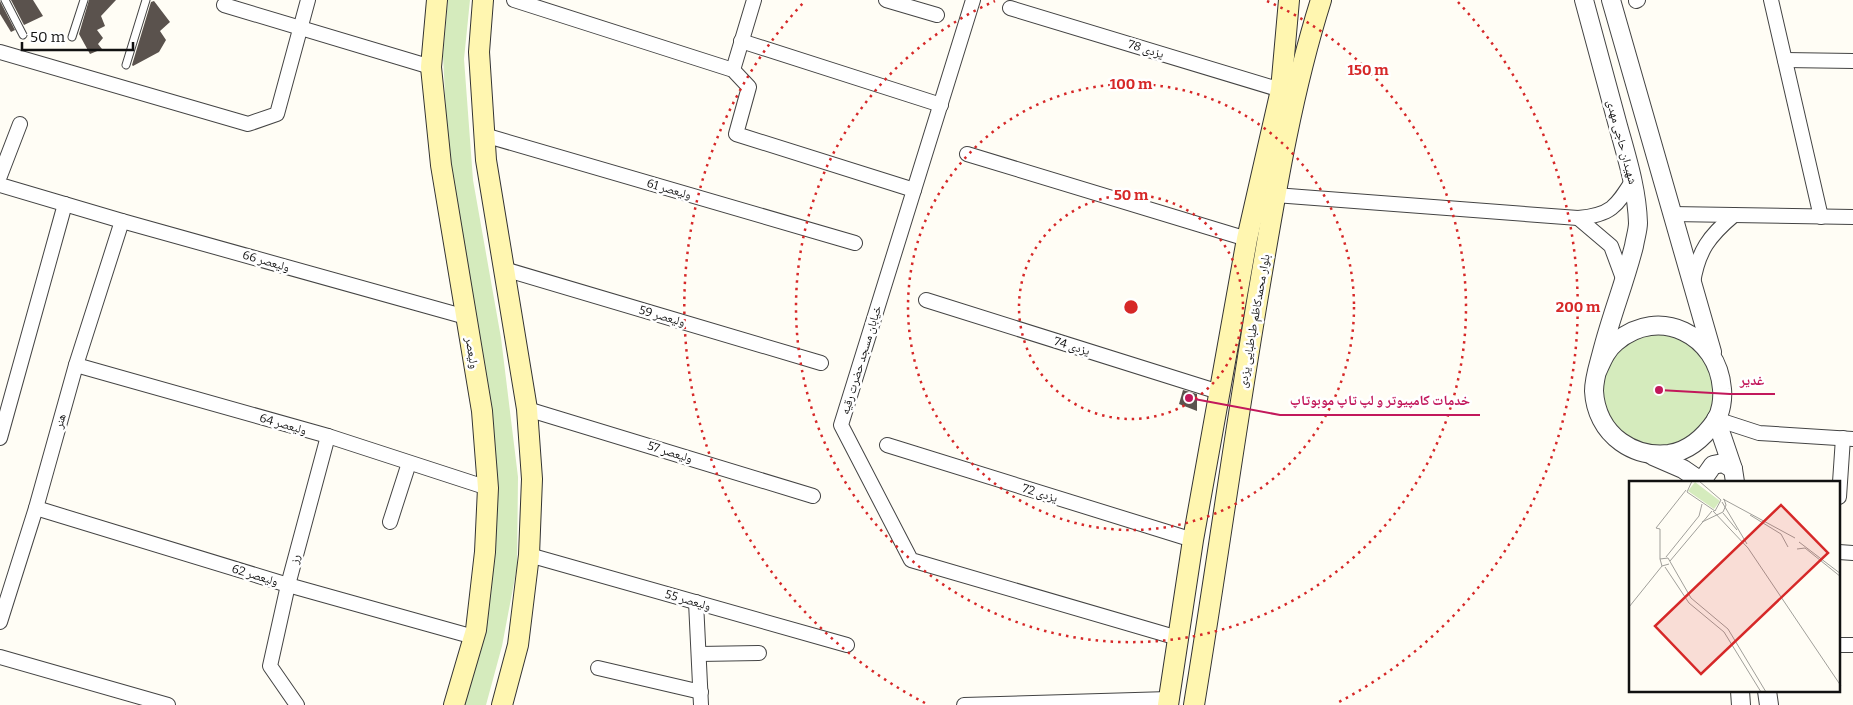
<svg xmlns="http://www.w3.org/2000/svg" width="1853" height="705" font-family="Bitter,'Noto Naskh Arabic',serif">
  <rect width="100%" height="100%" fill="#fffdf5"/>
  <g fill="#d5ebbd">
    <polygon points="448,0 470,0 464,59 473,180 501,338 518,477 517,567 502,646 486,705 463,705 475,667 491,595 496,514 448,150 443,56"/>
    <polygon points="1673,333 1712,355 1715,408 1690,440 1660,450 1634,443 1609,421 1601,396 1605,374 1615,351 1641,335"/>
  </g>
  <g fill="#5a524d">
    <polygon points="11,0 33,0 43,16 24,25"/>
    <polygon points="89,0 116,0 101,16 105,26 97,30 103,38 98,44 102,49 90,54 79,34"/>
    <polygon points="0,1 15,30 11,32 0,14"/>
    <polygon points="154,1 170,22 160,31 166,40 159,52 133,66 132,65 151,2"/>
    <polygon points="1183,390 1197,394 1197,411 1179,404"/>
  </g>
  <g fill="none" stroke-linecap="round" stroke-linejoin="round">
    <defs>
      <g id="service">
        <polyline points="5,0 23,35"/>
        <polyline points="72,37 84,0"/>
        <polyline points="126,65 146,0"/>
      </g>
      <g id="minor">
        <polyline points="514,0 733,70 749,87 736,134 914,190"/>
        <polyline points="886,0 937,15"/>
        <polyline points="973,0 841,425 911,560 1178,638"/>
        <polyline points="1771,0 1821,217"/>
        <polyline points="1636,1 1638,0"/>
        <polyline points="224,5 431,67"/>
        <polyline points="1010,8 1281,90"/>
        <polyline points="741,41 941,105"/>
        <polyline points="0,52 248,124 277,114 308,0"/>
        <polyline points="1785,60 1853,61"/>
        <polyline points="733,70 754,0"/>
        <polyline points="484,135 855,243"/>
        <polyline points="967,154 1247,239"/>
        <polyline points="0,176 20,124"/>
        <polyline points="0,185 122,221 466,317"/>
        <path d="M1275,195L1578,218C1611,215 1616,207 1633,180"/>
        <polyline points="1672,214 1853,217"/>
        <polyline points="1578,218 1611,246 1624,281"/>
        <polyline points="504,269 821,363"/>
        <path d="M1693,283C1698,251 1709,236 1734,215"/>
        <polyline points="926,300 1219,392"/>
        <polyline points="76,365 328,436 488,488"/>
        <polyline points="527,409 813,496"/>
        <polyline points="1716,419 1759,433 1853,439"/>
        <polyline points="0,438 65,204"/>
        <polyline points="887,445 1193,540"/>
        <polyline points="1839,497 1843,438"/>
        <polyline points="36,508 288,585 474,637"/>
        <polyline points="390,522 409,463"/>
        <polyline points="1839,552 1853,553"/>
        <polyline points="529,555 847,645"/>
        <polyline points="696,602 701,705"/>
        <polyline points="0,622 36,508 76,365 122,221"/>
        <polyline points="1839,645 1853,645"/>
        <polyline points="699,654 759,653"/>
        <polyline points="0,657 168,705"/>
        <polyline points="598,668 701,692"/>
        <polyline points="297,705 270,666 288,585 328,436"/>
        <polyline points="964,705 1169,699"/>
      </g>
      <g id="tertiary">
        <path d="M1584,0C1595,41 1606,81 1617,122C1626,155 1637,188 1638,223C1638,230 1635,239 1634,246C1625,282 1611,316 1602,352C1599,364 1594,378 1594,391C1595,411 1604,430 1621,442C1635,452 1652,456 1669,454C1689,451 1705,436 1716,420C1721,412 1723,399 1722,389C1718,335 1659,305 1616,342C1606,350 1602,361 1597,372"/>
        <polyline points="1611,0 1712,352"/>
        <polyline points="1716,419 1733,469 1735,482"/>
        <polyline points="1653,456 1683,469 1702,482"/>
        <polyline points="1701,482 1713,465 1723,463 1733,469"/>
        <polyline points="1740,691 1741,705"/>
        <polyline points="1767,691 1769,705"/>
      </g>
      <g id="secondary">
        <polyline points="437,0 431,67 441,165 482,411 488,488 485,552 476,630 454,705"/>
        <polyline points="483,0 479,52 486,160 527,409 532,479 529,555 518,645 502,705"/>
        <polyline points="1168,705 1193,540 1247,239 1281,90 1289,0"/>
        <path d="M1194,705C1217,565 1236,424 1260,284C1276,189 1292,92 1321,0"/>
      </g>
    </defs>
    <use href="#service" stroke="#444" stroke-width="9"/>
    <use href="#minor" stroke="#444" stroke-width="16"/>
    <use href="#tertiary" stroke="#444" stroke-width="20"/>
    <use href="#secondary" stroke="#333" stroke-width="22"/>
    <use href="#service" stroke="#fff" stroke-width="7"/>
    <use href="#minor" stroke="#fff" stroke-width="14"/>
    <use href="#tertiary" stroke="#fff" stroke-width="18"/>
    <use href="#secondary" stroke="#fff6b0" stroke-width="20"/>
  </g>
  <g fill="none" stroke="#d62828" stroke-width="2.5" stroke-dasharray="2.5 5">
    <circle cx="1131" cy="307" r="112"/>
    <circle cx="1131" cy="307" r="223"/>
    <path d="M1267 1A335 335 0 1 1 995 1"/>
    <path d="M925 703A447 447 0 0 1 804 2M1458 2A447 447 0 0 1 1337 703"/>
  </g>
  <g text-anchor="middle" stroke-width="5" stroke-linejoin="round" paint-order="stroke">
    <g font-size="12" fill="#111" stroke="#fff">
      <text transform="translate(1146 49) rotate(17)" y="4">یزدی 78</text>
      <text transform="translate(1622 142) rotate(75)" y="4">شهیدان حاجی مهدی</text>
      <text transform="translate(669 189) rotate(16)" y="4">ولیعصر 61</text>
      <text transform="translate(266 261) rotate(16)" y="4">ولیعصر 66</text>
      <text transform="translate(662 316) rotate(16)" y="4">ولیعصر 59</text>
      <text transform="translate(1254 321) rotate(-80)" y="4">بلوار محمدکاظم طباطبایی یزدی</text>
      <text transform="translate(1072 346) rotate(17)" y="4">یزدی 74</text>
      <text transform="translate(472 353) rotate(81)" y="4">ولیعصر</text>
      <text transform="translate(861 360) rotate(-73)" y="4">خیابان مسجد حضرت رقیه</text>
      <text transform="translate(60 421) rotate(-75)" y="4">هنر</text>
      <text transform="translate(283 424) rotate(16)" y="4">ولیعصر 64</text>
      <text transform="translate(670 452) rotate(17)" y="4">ولیعصر 57</text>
      <text transform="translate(1040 493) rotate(17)" y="4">یزدی 72</text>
      <text transform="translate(295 559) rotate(-75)" y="4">رز</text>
      <text transform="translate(255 575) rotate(17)" y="4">ولیعصر 62</text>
      <text transform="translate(688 600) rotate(16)" y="4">ولیعصر 55</text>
    </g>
  </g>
  <g transform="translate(1629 481)">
    <rect width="211" height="211" fill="#fffdf5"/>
    <path d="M66,1L91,20L85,28L59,10Z" fill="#d5ebbd"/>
    <path fill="none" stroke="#a09f9a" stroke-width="1" d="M63,0L58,11L86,30L92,19L70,0M94,18L166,57M93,21L118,63M84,30L119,67L212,205M94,32L108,49M121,34L152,53L159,66M73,41L94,31L97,24L95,18M170,61L212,93M168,68L176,67L212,96M37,76L70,35L73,23M31,78V48L27,47L57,9M41,80L83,30M40,83L33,85L31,78L39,77L62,117L99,148L137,211M36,86L60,122L95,151L132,211M0,126L33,85"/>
    <path fill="#d62828" fill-opacity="0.15" stroke="#d62828" stroke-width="2.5" d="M152,24L199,72L72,193L26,145Z"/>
    <rect width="211" height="211" fill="none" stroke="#111" stroke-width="2.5"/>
  </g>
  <circle cx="1131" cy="307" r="8" fill="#d62828" stroke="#fff" stroke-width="2.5"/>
  <g font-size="15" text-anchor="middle" font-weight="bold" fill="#d62828" stroke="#fff" stroke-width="5" stroke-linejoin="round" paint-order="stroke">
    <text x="1368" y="75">150 m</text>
    <text x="1131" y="89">100 m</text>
    <text x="1131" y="200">50 m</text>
    <text x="1578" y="312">200 m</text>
  </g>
  <path fill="none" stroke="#c2185b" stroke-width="2" d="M1659 390L1730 394H1775M1189 398L1280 415H1480"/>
  <g fill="#c2185b" stroke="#fff" stroke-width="2">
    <circle cx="1659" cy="390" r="5"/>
    <circle cx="1189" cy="398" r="5"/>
  </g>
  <g font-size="14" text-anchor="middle" font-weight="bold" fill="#c2185b" stroke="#fff" stroke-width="5" stroke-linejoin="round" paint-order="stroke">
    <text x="1752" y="385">غدیر</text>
    <text x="1380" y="405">خدمات کامپیوتر و لپ تاپ موبوتاپ</text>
  </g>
  <path d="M22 42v8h111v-8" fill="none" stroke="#111111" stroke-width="2.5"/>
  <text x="30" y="42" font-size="15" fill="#111111" stroke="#ffffff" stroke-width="4" paint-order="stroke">50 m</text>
</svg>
